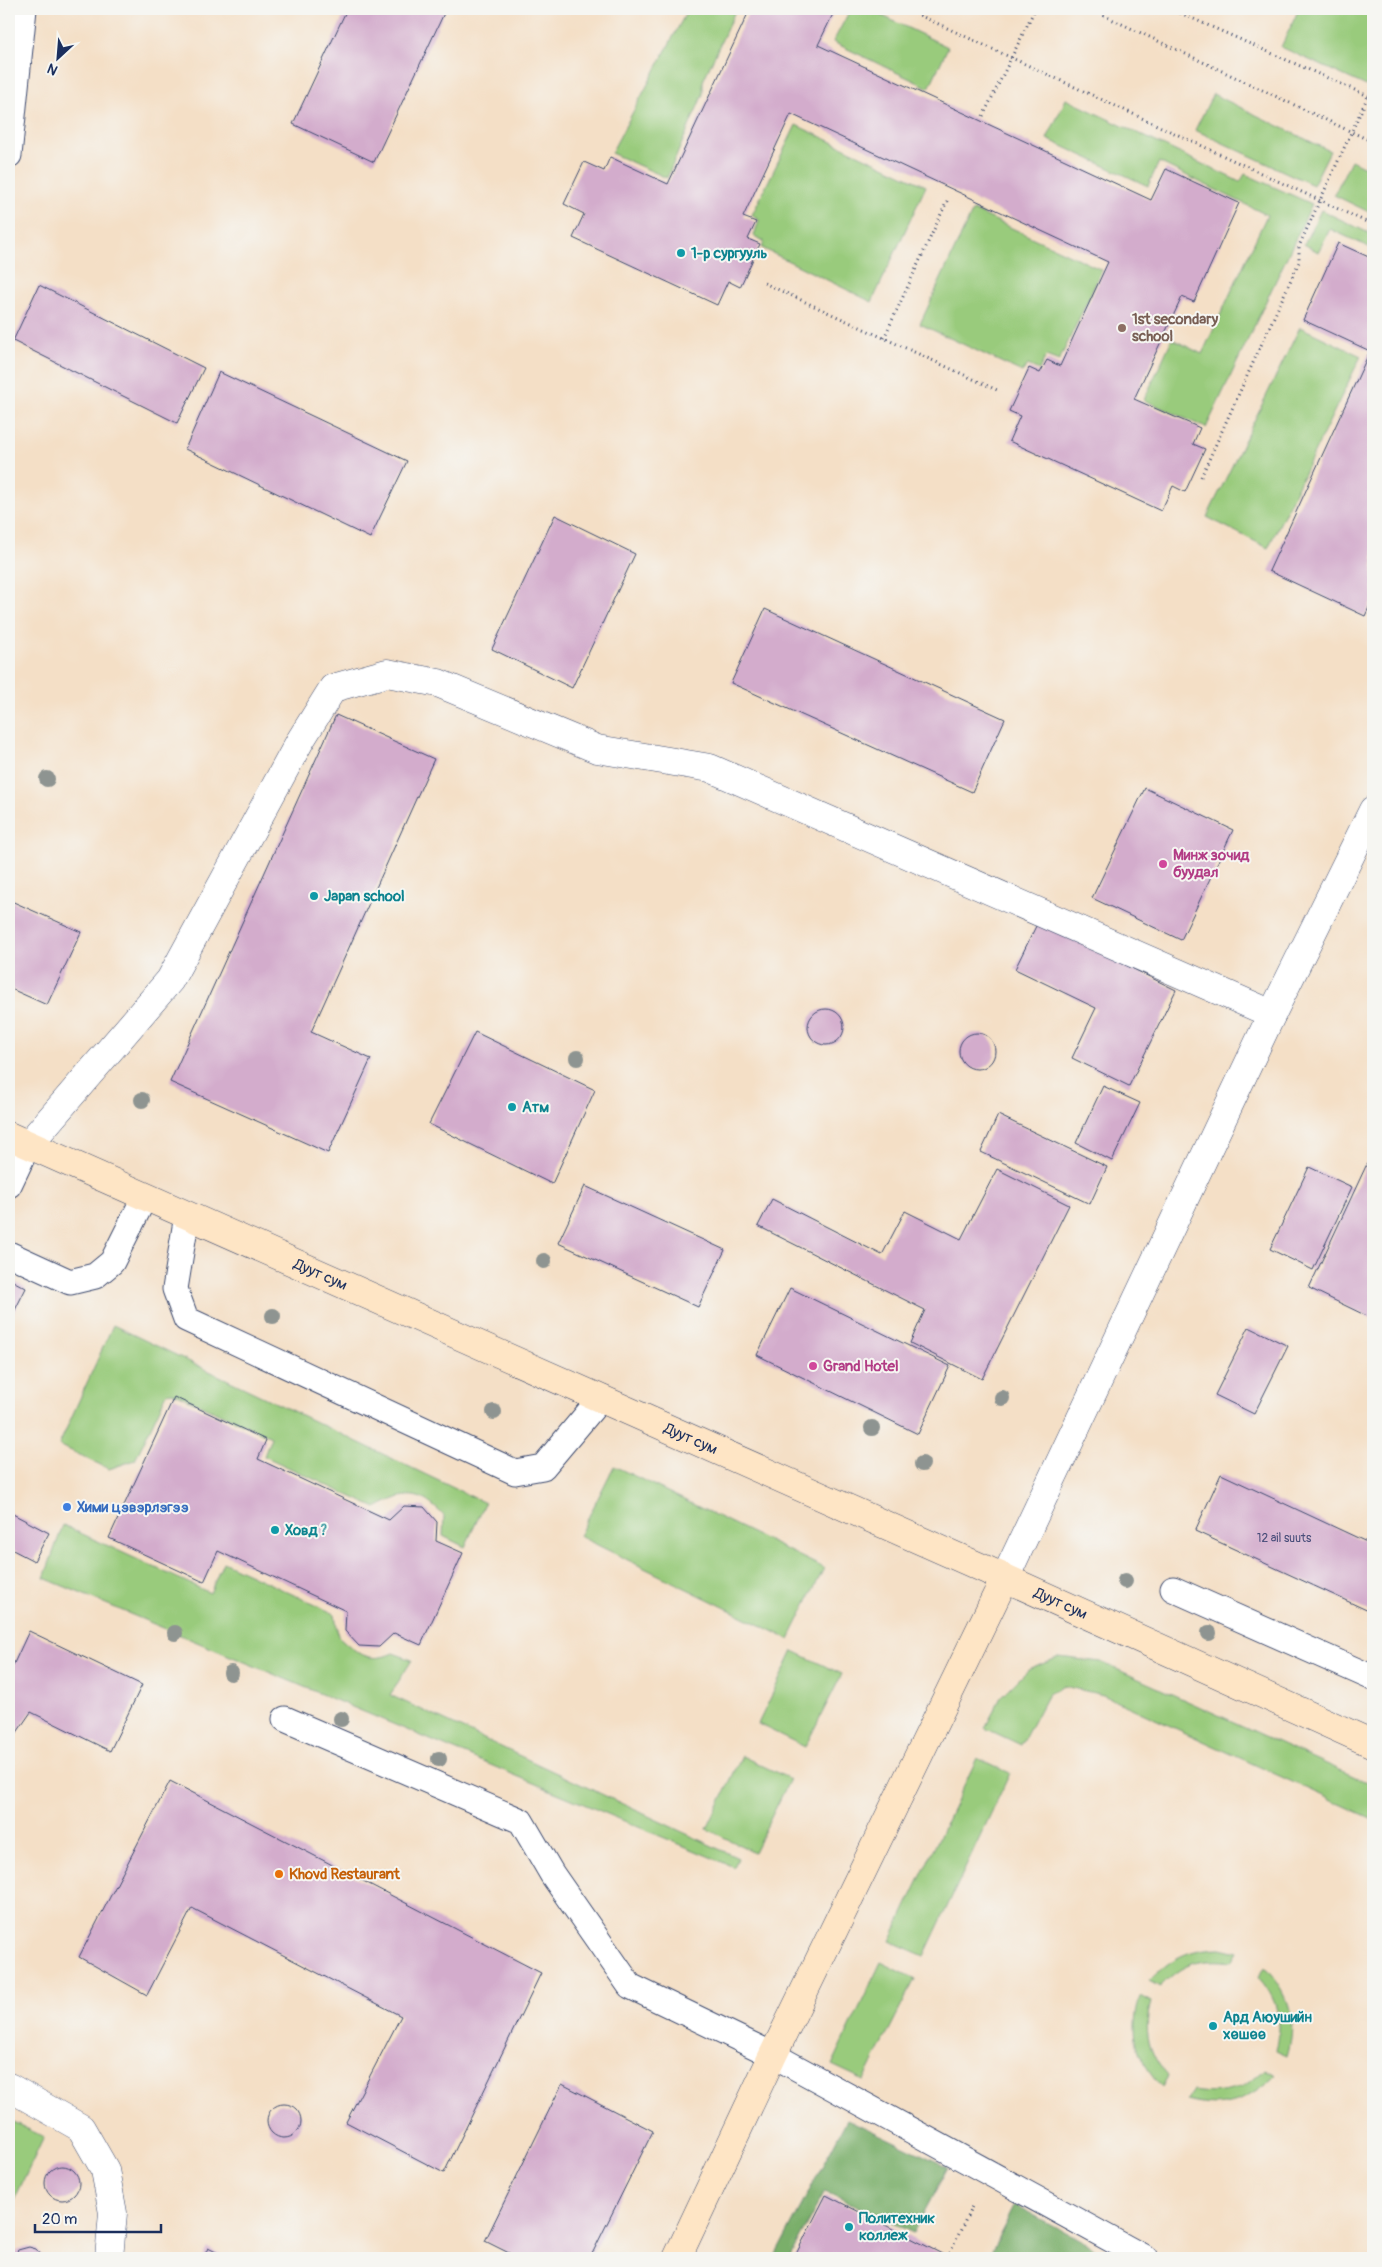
<svg xmlns="http://www.w3.org/2000/svg" width="1382" height="2267" font-family="Pangolin,sans-serif">
<style>
.green{fill:#99cb7b;stroke:#5a7d6c}
.forest{fill:#7aaf6b;stroke:#4a6f64}
.building{fill:#d3accc}
.lines{fill:none;stroke-linecap:round;stroke-linejoin:round}
.service-casing{stroke:#3c496e;stroke-width:27}
.minor-casing{stroke:#3c496e;stroke-width:29}
.tertiary-casing{stroke:#3c496e;stroke-width:29}
.secondary-casing{stroke:#3c496e;stroke-width:29}
.path{stroke:#3c496e;stroke-width:3;stroke-dasharray:1 4;stroke-linecap:butt}
.service{stroke:#fff;stroke-width:25}
.minor{stroke:#fff;stroke-width:28}
.tertiary{stroke:#fff;stroke-width:28}
.secondary{stroke:#fee5c5;stroke-width:28}
.tree{fill:#8e9491}
.culture-dot{fill:#0f9aa8;stroke:#f6f6f2;stroke-width:2}
.education-dot{fill:#8d6e63;stroke:#f6f6f2;stroke-width:2}
.hotel-dot{fill:#d1479c;stroke:#f6f6f2;stroke-width:2}
.shop-dot{fill:#3f7fe0;stroke:#f6f6f2;stroke-width:2}
.food-dot{fill:#e8710a;stroke:#f6f6f2;stroke-width:2}
.labels{text-anchor:middle;stroke-width:4;stroke-linejoin:round;paint-order:stroke}
.number-label{font-size:12px;fill:#494e7a}
.culture-label{font-size:15px;font-weight:bold;fill:#0d838f;stroke:#f6f6f2;text-anchor:start}
.education-label{font-size:15px;font-weight:bold;fill:#785e54;stroke:#f6f6f2;text-anchor:start}
.hotel-label{font-size:15px;font-weight:bold;fill:#b23c85;stroke:#f6f6f2;text-anchor:start}
.street-label{font-size:15px;fill:#1b2f5e;stroke:#f6f6f2}
.shop-label{font-size:15px;font-weight:bold;fill:#366cbe;stroke:#f6f6f2;text-anchor:start}
.food-label{font-size:15px;font-weight:bold;fill:#c56008;stroke:#f6f6f2;text-anchor:start}
</style>
<rect width="100%" height="100%" fill="#f6f6f2"/>
<filter id="ink" filterUnits="userSpaceOnUse"><feTurbulence type="fractalNoise" baseFrequency=".02" numOctaves="2"/><feDisplacementMap in="SourceGraphic" scale="10" xChannelSelector="R" yChannelSelector="G"/><feConvolveMatrix kernelMatrix="1 2 1 2 8 2 1 2 1" color-interpolation-filters="sRGB"/></filter>
<filter id="wash" filterUnits="userSpaceOnUse"><feTurbulence type="fractalNoise" baseFrequency=".0096" numOctaves="4" result="noise"/><feDisplacementMap in="SourceGraphic" scale="20" xChannelSelector="R" yChannelSelector="G"/><feGaussianBlur stdDeviation="1.12" result="paint"/><feColorMatrix in="noise" values="0 0 0 0 0 0 0 0 0 0 0 0 0 0 0 0 0 1.4 0 .05"/><feComposite in="paint" operator="in"/></filter>
<g filter="url(#wash)">
<rect width="100%" height="100%" fill="#f4dfc6"/>
<g class="green">
<polygon points="688,9 736,9 703,81 703,94 667,178 611,153"/>
<polygon points="837,9 868,9 948,47 929,88 833,42 848,14"/>
<polygon points="1299,9 1373,9 1373,89 1281,47"/>
<polygon points="1213,94 1330,151 1313,185 1195,130"/>
<polygon points="1066,99 1240,182 1245,174 1312,204 1206,428 1144,400 1172,339 1202,354 1267,215 1159,162 1148,186 1047,139"/>
<polygon points="796,125 926,186 872,302 762,248 764,241 754,236 759,220 752,215"/>
<polygon points="1351,160 1373,171 1373,214 1334,195"/>
<polygon points="973,210 1102,270 1059,361 1046,356 1039,370 1028,365 1022,372 920,324"/>
<polygon points="1321,210 1373,235 1373,249 1330,229 1318,252 1304,244"/>
<polygon points="1300,327 1361,356 1268,548 1207,517"/>
<path d="M113,1325L485,1503L465,1547L443,1536L444,1516C419,1490 407,1491 376,1508L264,1456L271,1437L172,1392L167,1393L135,1460L109,1469L59,1445Z"/>
<polygon points="614,1466 824,1568 789,1639 579,1536"/>
<path d="M63,1525L210,1593L223,1562L335,1614L338,1636C355,1651 368,1665 393,1653L412,1660L390,1695L738,1858L734,1867L44,1578Z"/>
<polygon points="793,1651 842,1674 805,1747 758,1724"/>
<polygon points="1059,1657 1101,1662 1373,1785 1373,1819 1103,1695 1064,1686 1048,1694 1021,1745 985,1728 1001,1697 1028,1670"/>
<polygon points="742,1756 790,1779 754,1852 707,1829"/>
<polygon points="977,1758 1010,1773 924,1956 890,1941"/>
<path d="M1221,1948L1238,1952L1232,1962C1200,1958 1182,1963 1160,1987L1149,1981C1172,1957 1188,1949 1221,1948Z"/>
<polygon points="881,1962 915,1979 864,2080 832,2065"/>
<path d="M1264,1966C1290,1994 1298,2019 1287,2056L1276,2051C1283,2022 1278,1999 1258,1977Z"/>
<path d="M1140,1996L1151,2002C1143,2030 1148,2054 1168,2076L1162,2087C1136,2058 1129,2034 1140,1996Z"/>
<path d="M1265,2069L1276,2075C1249,2101 1225,2111 1187,2101L1193,2091C1222,2096 1245,2090 1265,2069Z"/>
<polygon points="9,2120 44,2137 9,2211"/>
</g>
<g class="forest">
<polygon points="847,2119 948,2167 913,2233 825,2191 789,2258 774,2258"/>
<polygon points="1015,2205 1113,2258 988,2258"/>
</g>
<g id="blocks">
<g class="building">
<polygon points="347,9 446,9 374,162 293,124"/>
<polygon points="750,9 823,9 833,14 818,45 1151,200 1166,169 1239,203 1194,302 1182,297 1134,399 1200,428 1193,444 1205,449 1185,492 1173,486 1161,511 1009,441 1020,416 1009,411 1029,368 1040,373 1047,360 1060,366 1108,262 791,114 743,217 756,222 748,239 760,244 740,287 728,281 717,305 573,238 584,214 564,204 584,162 604,171 610,157 668,184"/>
<polygon points="1338,243 1373,259 1373,599 1365,616 1269,571 1370,351 1303,320"/>
<polygon points="39,285 204,368 177,423 13,341"/>
<polygon points="219,372 407,461 370,538 185,449"/>
<polygon points="555,515 635,554 572,688 492,649"/>
<polygon points="765,609 1005,719 972,792 731,683"/>
<polygon points="336,715 434,759 311,1032 371,1059 328,1153 170,1082"/>
<polygon points="1145,788 1233,830 1181,940 1092,898"/>
<polygon points="9,900 81,932 47,1005 9,988"/>
<polygon points="1038,922 1176,990 1129,1086 1072,1058 1096,1008 1015,969"/>
<circle cx="826" cy="1027" r="18"/>
<polygon points="475,1032 595,1090 552,1184 429,1124"/>
<circle cx="977" cy="1051" r="18"/>
<polygon points="1103,1086 1140,1103 1112,1161 1076,1143"/>
<polygon points="998,1115 1107,1167 1090,1204 981,1152"/>
<polygon points="1373,1151 1373,1319 1309,1288"/>
<polygon points="1309,1167 1352,1187 1313,1270 1270,1249"/>
<polygon points="997,1169 1069,1205 982,1379 910,1343 925,1310 758,1226 772,1199 882,1255 905,1211 961,1239"/>
<polygon points="585,1186 725,1250 698,1307 558,1243"/>
<polygon points="9,1279 26,1288 9,1322"/>
<polygon points="790,1288 950,1366 918,1434 757,1355"/>
<polygon points="1249,1327 1288,1346 1254,1414 1215,1395"/>
<polygon points="174,1397 266,1440 258,1459 389,1520 404,1506 424,1507 437,1522 436,1541 463,1553 421,1645 394,1633 379,1647 359,1646 345,1631 346,1611 218,1551 204,1582 109,1538"/>
<polygon points="1221,1474 1373,1545 1373,1613 1195,1531"/>
<polygon points="9,1512 49,1533 34,1561 9,1548"/>
<polygon points="29,1631 142,1685 110,1751 31,1712 9,1744 9,1674"/>
<polygon points="170,1781 541,1973 444,2173 346,2122 401,2016 192,1908 147,1995 79,1957"/>
<polygon points="562,2084 653,2131 590,2258 519,2258 485,2241"/>
<circle cx="284" cy="2121" r="17"/>
<circle cx="62" cy="2183" r="17"/>
<polygon points="826,2195 950,2258 794,2258"/>
<polygon points="29,2247 36,2249 44,2258 12,2258 18,2250"/>
<polygon points="208,2248 228,2258 203,2258"/>
</g>
</g>
</g>
<g filter="url(#ink)">
<use href="#blocks" fill-opacity="0" stroke="#3c496e" stroke-width="1"/>
<g class="lines">
<g class="service-casing">
<g id="service">
<polyline points="9,155 24,9"/>
<polyline points="9,1185 28,1145"/>
<polyline points="187,1215 175,1289 186,1319 515,1472 543,1467 601,1398"/>
<polyline points="9,1254 70,1282 95,1276 112,1262 145,1196"/>
<polyline points="1173,1589 1373,1678"/>
<polyline points="285,1719 521,1821 552,1874 630,1986 773,2055 1145,2258"/>
</g>
</g>
<g class="minor-casing">
<g id="minor">
<polyline points="28,1145 170,980 300,741 333,688 387,673 438,683 597,749 710,768 1272,1014"/>
<polyline points="9,2087 81,2128 105,2170 113,2213 109,2258"/>
</g>
</g>
<g class="tertiary-casing">
<polyline id="tertiary" points="1005,1578 1272,1014 1373,810"/>
</g>
<g class="secondary-casing">
<g id="secondary">
<path id="s1" d="M9,1136L1005,1578L1373,1744"/>
<polyline points="677,2258 773,2055 1005,1578"/>
</g>
</g>
<g class="path">
<polyline points="906,9 1373,225"/>
<polyline points="1090,9 1373,142"/>
<polyline points="1171,9 1373,98"/>
<polyline points="983,116 1035,9"/>
<polyline points="764,283 997,390"/>
<polyline points="884,338 948,199"/>
<polyline points="1201,477 1299,262 1299,246 1368,96"/>
<polyline points="950,2253 973,2204"/>
</g>
<use href="#service" class="service"/>
<use href="#minor" class="minor"/>
<use href="#tertiary" class="tertiary"/>
<use href="#secondary" class="secondary"/>
</g>
<g class="tree">
<circle cx="47" cy="779" r="8"/>
<circle cx="577" cy="1058" r="8"/>
<circle cx="142" cy="1100" r="8"/>
<circle cx="544" cy="1261" r="8"/>
<circle cx="273" cy="1316" r="8"/>
<circle cx="1002" cy="1398" r="8"/>
<circle cx="494" cy="1412" r="8"/>
<circle cx="872" cy="1428" r="8"/>
<circle cx="922" cy="1464" r="8"/>
<circle cx="1125" cy="1581" r="8"/>
<circle cx="175" cy="1633" r="8"/>
<circle cx="1209" cy="1633" r="8"/>
<circle cx="231" cy="1673" r="8"/>
<circle cx="341" cy="1719" r="8"/>
<circle cx="439" cy="1759" r="8"/>
</g>
</g>
<g class="culture-dot">
<circle cx="681" cy="253" r="5"/>
<circle cx="314" cy="896" r="5"/>
<circle cx="512" cy="1107" r="5"/>
<circle cx="275" cy="1530" r="5"/>
<circle cx="1213" cy="2026" r="5"/>
<circle cx="849" cy="2227" r="5"/>
</g>
<circle class="education-dot" cx="1122" cy="328" r="5"/>
<g class="hotel-dot">
<circle cx="1163" cy="864" r="5"/>
<circle cx="813" cy="1366" r="5"/>
</g>
<circle class="shop-dot" cx="67" cy="1507" r="5"/>
<circle class="food-dot" cx="279" cy="1874" r="5"/>
<g class="labels">
<g class="number-label">
<text x="1284" y="1542">12 ail suuts</text>
</g>
<g class="culture-label">
<text x="691" y="258">1-р сургууль</text>
<text x="324" y="901">Japan school</text>
<text x="522" y="1112">Атм</text>
<text x="285" y="1535">Ховд ?</text>
<text x="1223" y="2022">Ард Аюушийн<tspan x="1223" dy="17">хөшөө</tspan></text>
<text x="859" y="2223">Политехник<tspan x="859" dy="17">коллеж</tspan></text>
</g>
<g class="education-label">
<text x="1132" y="324">1st secondary<tspan x="1132" dy="17">school</tspan></text>
</g>
<g class="hotel-label">
<text x="1173" y="860">Минж зочид<tspan x="1173" dy="17">буудал</tspan></text>
<text x="823" y="1371">Grand Hotel</text>
</g>
<g class="street-label">
<text dy="5" stroke="none"><textPath href="#s1" startOffset="341">Дуут сум</textPath></text>
<text dy="5" stroke="none"><textPath href="#s1" startOffset="746">Дуут сум</textPath></text>
<text dy="5" stroke="none"><textPath href="#s1" startOffset="1151">Дуут сум</textPath></text>
</g>
<g class="shop-label">
<text x="77" y="1512">Хими цэвэрлэгээ</text>
</g>
<g class="food-label">
<text x="289" y="1879">Khovd Restaurant</text>
</g>
</g>
<rect width="1382" height="2267" fill="none" stroke="#f6f6f2" stroke-width="30"/>
<g transform="translate(58 58) rotate(206)" stroke="#f6f6f2" stroke-width="4" paint-order="stroke">
<path d="M0-4L9 19L0 12L-9 19Z" fill="#1b2f5e"/>
<text y="-8" font-size="14" font-weight="bold" text-anchor="middle" fill="#1b2f5e">N</text>
</g>
<path d="M35 2224v8h126v-8" fill="none" stroke="#1b2f5e" stroke-width="2.5"/>
<text x="42" y="2224" font-size="15" fill="#1b2f5e" stroke="#f6f6f2" stroke-width="4" paint-order="stroke">20 m</text>
</svg>
